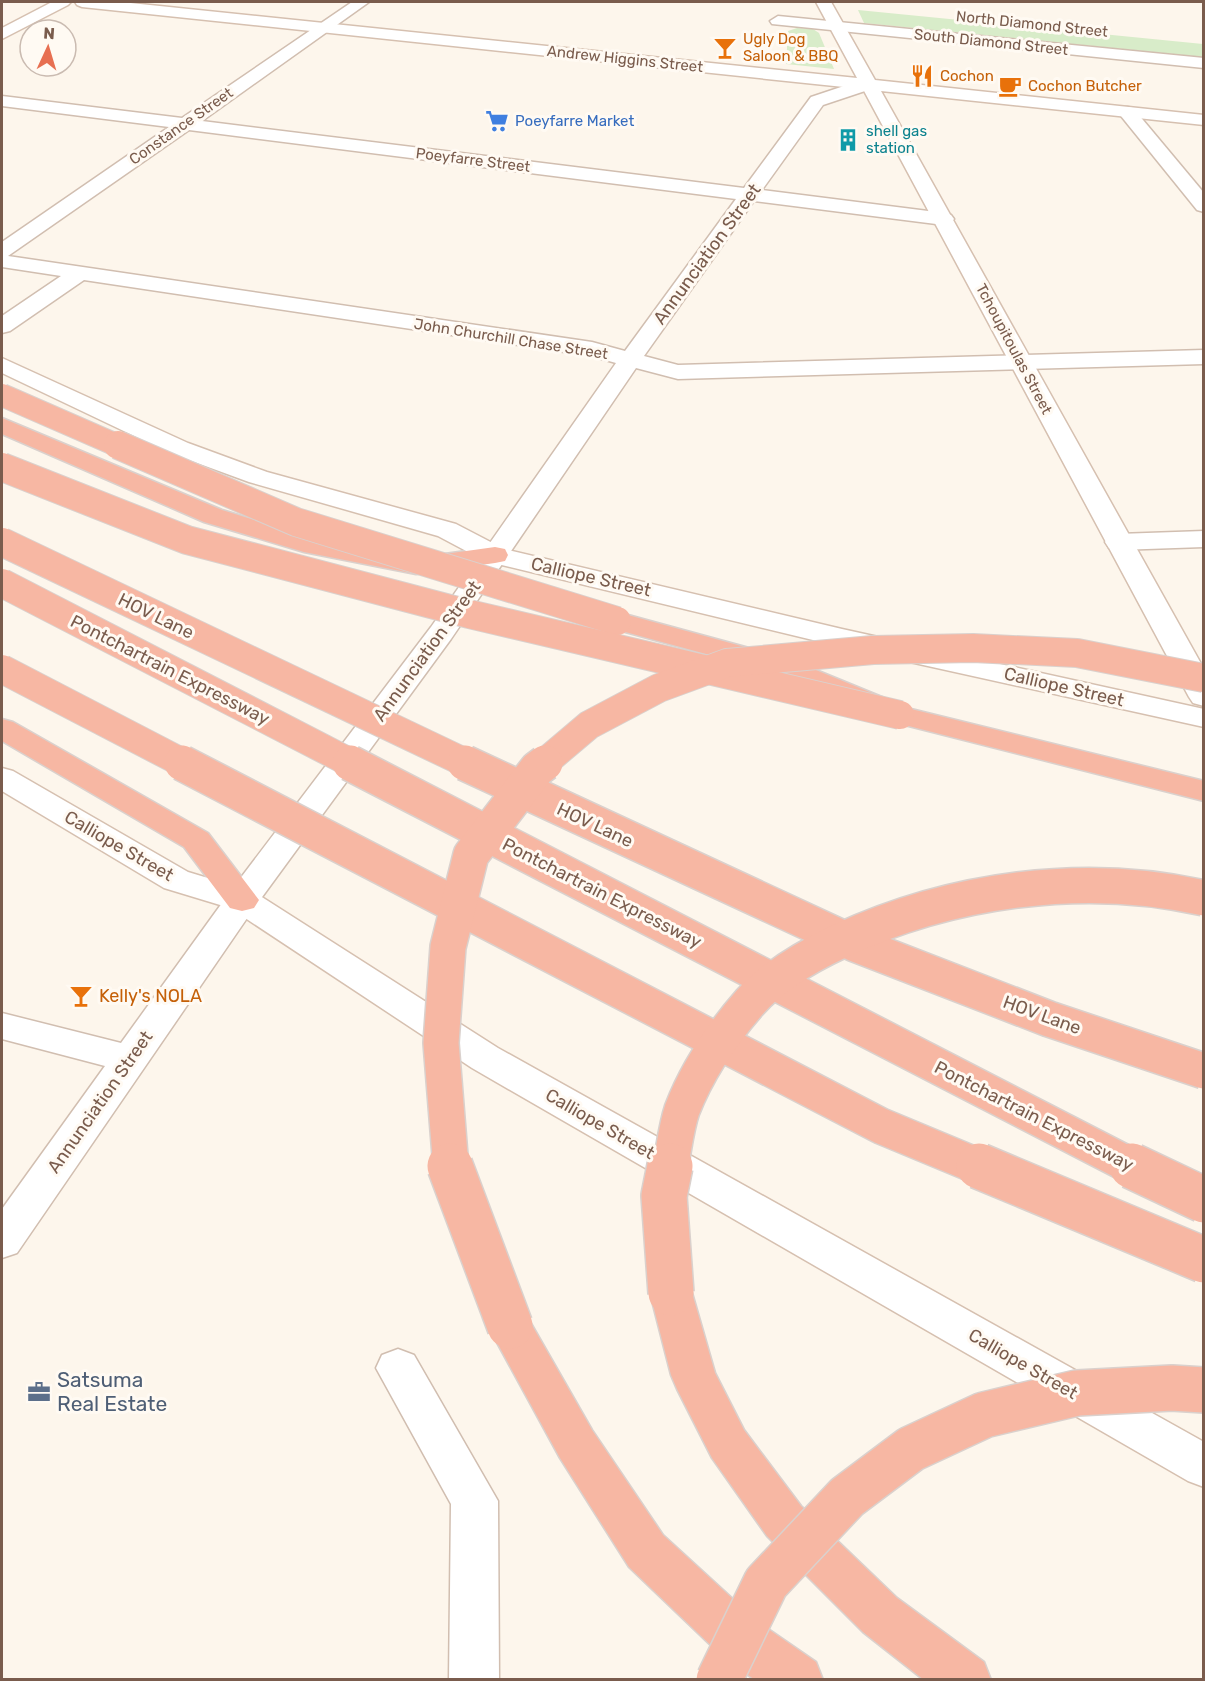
<svg xmlns="http://www.w3.org/2000/svg" width="1205" height="1681" font-family="Rubik,sans-serif">
<style>
.green{fill:#d8ecc9}
.lines{fill:none;stroke-linecap:round;stroke-linejoin:round}
.street-casing{stroke:#d1beb0;stroke-width:3}
.secondary-casing{stroke:#d6c0b0;stroke-width:3}
.highway-casing{stroke:#dad1cd;stroke-width:3}
.street{fill:#fff;fill-rule:evenodd}
.secondary{fill:#fff;fill-rule:evenodd}
.highway{fill:#f7b7a3;fill-rule:evenodd}
.highway-bridge-far3-casing{stroke:#dad1cd;stroke-width:24;stroke-linecap:butt}
.highway-bridge-far2-casing{stroke:#dad1cd;stroke-width:30;stroke-linecap:butt}
.highway-bridge-far1-casing{stroke:#dad1cd;stroke-width:38;stroke-linecap:butt}
.highway-bridge-casing{stroke:#dad1cd;stroke-width:48;stroke-linecap:butt}
.highway-bridge-far3{stroke:#f7b7a3;stroke-width:22}
.highway-bridge-far2{stroke:#f7b7a3;stroke-width:28}
.highway-bridge-far1{stroke:#f7b7a3;stroke-width:35}
.highway-bridge{stroke:#f7b7a3;stroke-width:45}
.labels{text-anchor:middle;stroke-width:6;stroke-linejoin:round;paint-order:stroke}
.far-street-label{font-size:15px;fill:#7a5c4d;stroke:#fffaf3}
.far-food-label{font-size:15px;fill:#c56008;stroke:#fffaf3;text-anchor:start}
.far-shop-label{font-size:15px;fill:#366cbe;stroke:#fffaf3;text-anchor:start}
.far-culture-label{font-size:15px;fill:#0d838f;stroke:#fffaf3;text-anchor:start}
.street-label{font-size:18px;fill:#7a5c4d;stroke:#fffaf3}
.food-label{font-size:18px;fill:#c56008;stroke:#fffaf3;text-anchor:start}
.near-service-label{font-size:21px;fill:#4e5e75;stroke:#fffaf3;text-anchor:start}
</style>
<rect width="100%" height="100%" fill="#fdf6ec"/>
<g class="green">
<polygon points="858,10 1203,44 1203,57 864,23"/>
<polygon points="797,28 813,29 819,33 834,69 786,64 788,31"/>
</g>
<g class="lines">
<g class="street-casing">
<g id="street">
<path d="M352,2H369L202,121L744,188L811,97L862,80H874L877,84L874,88L823,105L762,190L944,213L951,215L954,219L951,223L944,225L754,201L644,356L678,365L1204,350V364L678,379L636,368L451,639L254,908L17,1253L2,1258V1209L105,1066L2,1039V1013L121,1043L230,892L431,627L616,363L591,356L84,280L10,331L2,333V316L61,276L2,267V242L169,127L2,106V96L182,118ZM189,130L736,199L625,351L592,342L8,256Z"/>
<polygon points="778,16 1204,58 1204,68 772,24 770,21"/>
<polygon points="1127,107 1133,108 1204,193 1204,212 1197,210 1121,116 1118,112 1121,108"/>
<polygon points="1204,531 1204,547 1118,550 1109,548 1105,542 1109,536 1118,534"/>
<polygon points="398,1349 414,1355 498,1501 499,1680 449,1680 451,1504 376,1368 382,1355"/>
</g>
</g>
<g class="secondary-casing">
<g id="secondary">
<polygon points="52,2 71,2 68,5 2,39 2,28"/>
<polygon points="75,2 121,2 857,78 816,2 831,2 875,80 1204,115 1204,125 881,91 1204,669 1204,706 1193,703 1189,697 863,89 82,7 77,5"/>
<polygon points="2,358 188,443 267,472 456,524 504,549 842,629 1204,709 1204,727 842,647 485,561 438,536 249,482 170,453 2,373"/>
<polygon points="2,768 13,771 188,872 254,892 498,1048 1204,1442 1204,1487 1188,1481 472,1068 230,908 164,888 2,791"/>
</g>
</g>
<g class="highway-casing">
<g id="highway">
<polygon points="2,418 222,510 317,539 416,558 495,547 505,549 508,555 505,561 495,563 416,574 304,552 204,522 2,434"/>
<polygon points="617,612 789,659 911,709 1204,781 1204,801 889,721 769,671 607,627 603,621 607,615"/>
<polygon points="2,719 13,722 208,833 259,900 254,908 242,911 230,908 184,847 2,741"/>
<polygon points="671,1275 686,1281 692,1293 715,1373 744,1430 801,1506 897,1598 984,1662 991,1680 924,1680 863,1632 767,1536 712,1458 677,1389 671,1375 650,1293 656,1281"/>
<polygon points="510,1308 525,1313 592,1430 663,1535 758,1622 816,1662 823,1680 755,1680 722,1656 629,1567 560,1458 488,1326 495,1313"/>
</g>
</g>
<use href="#street" class="street"/>
<use href="#secondary" class="secondary"/>
<use href="#highway" class="highway"/>
<g class="highway-bridge-far3-casing">
<polyline id="highway-bridge-far3" points="2,395 121,447"/>
</g>
<g class="highway-bridge-far2-casing">
<g id="highway-bridge-far2">
<polyline points="118,445 296,522 617,621"/>
<polyline points="2,467 187,540 469,614 900,715"/>
<polyline points="2,542 468,764"/>
<polyline points="2,583 353,764"/>
<polyline points="2,669 185,764"/>
<polyline points="543,764 589,725 659,688 727,663 873,650 973,648 1077,653 1204,678"/>
</g>
</g>
<g class="highway-bridge-far1-casing">
<g id="highway-bridge-far1">
<polyline points="182,763 881,1126 982,1168"/>
<polyline points="350,763 1135,1168"/>
<polyline points="465,763 855,944 1049,1019 1204,1071"/>
<polyline points="451,1168 441,1043 448,947 471,855 537,769 545,763"/>
<path d="M670,1168C674,1149 676,1128 682,1110C697,1071 723,1033 750,1002C773,976 808,956 840,941C952,889 1083,871 1204,898"/>
</g>
</g>
<g class="highway-bridge-casing">
<g id="highway-bridge">
<polyline points="450,1166 510,1326"/>
<polyline points="670,1166 664,1196 671,1293"/>
<polyline points="979,1166 1204,1260"/>
<polyline points="1132,1166 1204,1200"/>
<polyline points="719,1680 766,1583 847,1497 911,1449 984,1415 1077,1393 1172,1388 1204,1390"/>
</g>
</g>
<use href="#highway-bridge-far3" class="highway-bridge-far3"/>
<use href="#highway-bridge-far2" class="highway-bridge-far2"/>
<use href="#highway-bridge-far1" class="highway-bridge-far1"/>
<use href="#highway-bridge" class="highway-bridge"/>
</g>
<defs>
<g id="bar-bare" transform="scale(1.8)"><path d="M-6-5H6L.8 .8V4.5H3.5V6h-7V4.5H-.8V.8Z" fill="#e8710a" stroke="#fffaf3" stroke-width="2.5" paint-order="stroke"/></g>
<g id="restaurant-bare" transform="scale(1.8)"><path d="M-5-6h1v4h1v-4h1v4h1v-4h1v5L-1.5 .5V6h-2V.5L-5-1ZM5-6V6H3V1.5H1.5Q1.5-4 5-6Z" fill="#e8710a" stroke="#fffaf3" stroke-width="2.5" paint-order="stroke"/></g>
<g id="cafe-bare" transform="scale(1.8)"><path d="M-5.5-4.5H6V0H3Q3 3.5 0 3.5H-2.5Q-5.5 3.5-5.5 0ZM3-3.2v2h1.7v-2ZM-6 4.5H4V6H-6Z" fill="#e8710a" stroke="#fffaf3" stroke-width="2.5" paint-order="stroke"/></g>
<g id="supermarket-bare" transform="scale(1.8)"><path d="M-6-5.5h2.5l.6 2H6L4.5 2H-2.5L-4.4-4H-6ZM-1.5 3.2a1.3 1.3 0 1 0 .1 0ZM3 3.2a1.3 1.3 0 1 0 .1 0Z" fill="#3f7fe0" stroke="#fffaf3" stroke-width="2.5" paint-order="stroke"/></g>
<g id="building-bare" transform="scale(1.8)"><path d="M-4-6H4V6H1V3H-1V6H-4ZM-2.5-4.3h1.7v1.8h-1.7ZM.8-4.3h1.7v1.8H.8ZM-2.5-1h1.7V.8h-1.7ZM.8-1h1.7V.8H.8Z" fill="#0f9aa8" stroke="#fffaf3" stroke-width="2.5" paint-order="stroke"/></g>
<g id="office-bare" transform="scale(1.8)"><path d="M-6-3h4V-5.5h4V-3h4V5H-6ZM-1-4.5V-3h2v-1.5ZM-6 0V1H6V0Z" fill="#5c6f8a" stroke="#fffaf3" stroke-width="2.5" paint-order="stroke"/></g>
</defs>
<g fill-rule="evenodd">
<use href="#bar-bare" x="725" y="48"/>
<use href="#restaurant-bare" x="922" y="76"/>
<use href="#cafe-bare" x="1010" y="86"/>
<use href="#supermarket-bare" x="497" y="121"/>
<use href="#building-bare" x="848" y="140"/>
<use href="#bar-bare" x="81" y="996"/>
<use href="#office-bare" x="39" y="1392"/>
</g>
<g class="labels">
<g class="far-street-label">
<text transform="translate(1032 24) rotate(6)" y="5">North Diamond Street</text>
<text transform="translate(991 42) rotate(6)" y="5">South Diamond Street</text>
<text transform="translate(625 59) rotate(6)" y="5">Andrew Higgins Street</text>
<text transform="translate(181 126) rotate(-35)" y="5">Constance Street</text>
<text transform="translate(473 160) rotate(7)" y="5">Poeyfarre Street</text>
<text transform="translate(511 339) rotate(9)" y="5">John Churchill Chase Street</text>
<text transform="translate(1014 349) rotate(62)" y="5">Tchoupitoulas Street</text>
</g>
<g class="far-food-label">
<text x="743" y="44">Ugly Dog<tspan x="743" dy="17">Saloon &amp; BBQ</tspan></text>
<text x="940" y="81">Cochon</text>
<text x="1028" y="91">Cochon Butcher</text>
</g>
<g class="far-shop-label">
<text x="515" y="126">Poeyfarre Market</text>
</g>
<g class="far-culture-label">
<text x="866" y="136">shell gas<tspan x="866" dy="17">station</tspan></text>
</g>
<g class="street-label">
<text transform="translate(707 254) rotate(-54)" y="6">Annunciation Street</text>
<text transform="translate(591 577) rotate(13)" y="6">Calliope Street</text>
<text transform="translate(156 616) rotate(26)" y="6">HOV Lane</text>
<text transform="translate(427 651) rotate(-54)" y="6">Annunciation Street</text>
<text transform="translate(170 670) rotate(27)" y="6">Pontchartrain Expressway</text>
<text transform="translate(1064 687) rotate(13)" y="6">Calliope Street</text>
<text transform="translate(595 825) rotate(25)" y="6">HOV Lane</text>
<text transform="translate(119 846) rotate(30)" y="6">Calliope Street</text>
<text transform="translate(602 893) rotate(27)" y="6">Pontchartrain Expressway</text>
<text transform="translate(1042 1015) rotate(20)" y="6">HOV Lane</text>
<text transform="translate(100 1102) rotate(-55)" y="6">Annunciation Street</text>
<text transform="translate(1034 1116) rotate(27)" y="6">Pontchartrain Expressway</text>
<text transform="translate(600 1124) rotate(30)" y="6">Calliope Street</text>
<text transform="translate(1023 1364) rotate(30)" y="6">Calliope Street</text>
</g>
<g class="food-label">
<text x="99" y="1002">Kelly's NOLA</text>
</g>
<g class="near-service-label">
<text x="57" y="1387">Satsuma<tspan x="57" dy="24">Real Estate</tspan></text>
</g>
</g>
<rect width="1205" height="1681" fill="none" stroke="#7a5c4d" stroke-width="6"/>
<g transform="translate(48 48) rotate(4)"><circle r="28" fill="#fffaf3" stroke="#cabbb1" stroke-width="1.5"/>
<path d="M0-4.5L10 22L0 15L-10 22Z" fill="#e76f51"/>
<text y="-9" font-size="16" font-weight="bold" text-anchor="middle" fill="#7a5c4d">N</text>
</g>
</svg>
